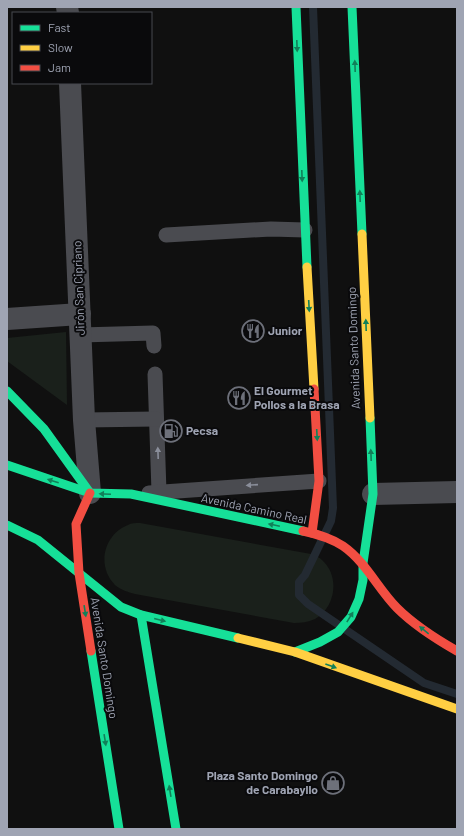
<svg xmlns="http://www.w3.org/2000/svg" width="464" height="836" font-family="Barlow,sans-serif">
<style>
.green{fill:#1a201b}
.lines{fill:none;stroke-linecap:round;stroke-linejoin:round}
.stream{stroke:#232a32;stroke-width:8}
.lane{stroke:#4a4b50;stroke-width:15}
.street{stroke:#4a4b50;stroke-width:22}
.fast{stroke:#16e098;stroke-width:9}
.slow{stroke:#ffcf43;stroke-width:9}
.jam{stroke:#f24e42;stroke-width:9}
.oneway{fill:#118059}
.oneway2{fill:#8a8e9a}
.labels{text-anchor:middle;stroke-width:4;stroke-linejoin:round;paint-order:stroke}
.street-label{font-size:12px;fill:#9fa4b3;stroke:#0a0a0c}
.poi-label{font-size:12px;font-weight:bold;fill:#9fa4b3;stroke:#0a0a0c;text-anchor:start}
</style>
<rect width="100%" height="100%" fill="#101010"/>
<g class="green">
<polygon points="66,332 66,333 67,405 7,361 7,338"/>
<path d="M140,523L311,554C315,556 319,557 322,560C340,576 336,607 315,619C308,622 301,623 294,623L135,594C128,592 121,590 115,585C96,566 104,534 128,525C131,523 136,523 140,523Z"/>
</g>
<g class="lines">
<polyline class="stream" points="313,7 333,508 331,521 305,575 299,582 299,595 308,604 424,683 457,694"/>
<g class="lane">
<polyline points="166,235 271,229 305,230"/>
<polyline points="80,335 153,333 154,346"/>
<polyline points="155,374 159,492"/>
<polyline points="84,420 156,419"/>
<polyline points="149,493 319,481"/>
</g>
<g class="street">
<polyline points="67,7 68,13"/>
<polyline points="70,83 84,420 90,493"/>
<polyline points="7,319 80,314"/>
<polyline points="373,494 457,492"/>
</g>
<g class="fast">
<polyline points="296,7 307,267"/>
<polyline points="352,7 362,234"/>
<polyline points="7,391 44,429 90,493"/>
<polyline points="7,465 90,493 131,494 303,531"/>
<polyline points="7,525 38,540 121,607 141,615 238,638"/>
<polyline points="141,615 176,829"/>
<polyline points="91,651 119,829"/>
<polyline points="295,652 320,642 338,632 351,617 359,599 363,580 363,563 373,494 370,418"/>
</g>
<g class="slow">
<polyline points="362,234 370,418"/>
<polyline points="307,267 314,389"/>
<polyline points="238,638 295,652 457,709"/>
</g>
<g class="jam">
<polyline points="90,493 76,524 79,573 91,651"/>
<path d="M303,531C317,534 331,538 343,546C366,562 378,589 397,608C415,626 436,639 457,651"/>
<polyline points="312,533 319,481 314,389"/>
</g>
</g>
<defs><path id="oneway-solid" d="M-6-.8H1V-3.2L6.5 0L1 3.2V.8H-6Z"/></defs>
<g class="oneway">
<use href="#oneway-solid" transform="translate(297 46) rotate(88)"/>
<use href="#oneway-solid" transform="translate(355 66) rotate(-92)"/>
<use href="#oneway-solid" transform="translate(302 176) rotate(88)"/>
<use href="#oneway-solid" transform="translate(360 196) rotate(-92)"/>
<use href="#oneway-solid" transform="translate(309 306) rotate(87)"/>
<use href="#oneway-solid" transform="translate(366 325) rotate(-92)"/>
<use href="#oneway-solid" transform="translate(317 435) rotate(87)"/>
<use href="#oneway-solid" transform="translate(371 455) rotate(-92)"/>
<use href="#oneway-solid" transform="translate(53 481) rotate(-162)"/>
<use href="#oneway-solid" transform="translate(105 494) rotate(-178)"/>
<use href="#oneway-solid" transform="translate(274 525) rotate(-168)"/>
<use href="#oneway-solid" transform="translate(85 611) rotate(81)"/>
<use href="#oneway-solid" transform="translate(350 617) rotate(-58)"/>
<use href="#oneway-solid" transform="translate(160 620) rotate(14)"/>
<use href="#oneway-solid" transform="translate(424 630) rotate(-141)"/>
<use href="#oneway-solid" transform="translate(331 666) rotate(20)"/>
<use href="#oneway-solid" transform="translate(105 740) rotate(81)"/>
<use href="#oneway-solid" transform="translate(170 791) rotate(-99)"/>
</g>
<g class="oneway2">
<use href="#oneway-solid" transform="translate(158 453) rotate(-92)"/>
<use href="#oneway-solid" transform="translate(252 485) rotate(176)"/>
</g>
<defs>
<g id="restaurant-ring" transform="scale(1.15)"><circle r="9.5" fill="#0a0a0c" stroke="#6d707a" stroke-width="1.5"/><path d="M-5-6h1v4h1v-4h1v4h1v-4h1v5L-1.5 .5V6h-2V.5L-5-1ZM5-6V6H3V1.5H1.5Q1.5-4 5-6Z" fill="#6d707a"/></g>
<g id="fuel-ring" transform="scale(1.15)"><circle r="9.5" fill="#0a0a0c" stroke="#6d707a" stroke-width="1.5"/><path d="M-5.5-6h7V0h2V4h1.3V-2.5L3-4.5l.8-.8L6-3V5H2.5V1h-1V6h-7ZM-4.2-4.7v3.2H.2V-4.7Z" fill="#6d707a"/></g>
<g id="shop-ring" transform="scale(1.15)"><circle r="9.5" fill="#0a0a0c" stroke="#6d707a" stroke-width="1.5"/><path d="M-5-2.5h2.3a2.7 3.5 0 0 1 5.4 0H5L5.5 6h-11ZM-1.5-2.5h3a1.5 2.3 0 0 0-3 0Z" fill="#6d707a"/></g>
</defs>
<g fill-rule="evenodd">
<use href="#restaurant-ring" x="253" y="331"/>
<use href="#restaurant-ring" x="239" y="398"/>
<use href="#fuel-ring" x="171" y="431"/>
<use href="#shop-ring" x="333" y="783"/>
</g>
<g class="labels">
<g class="street-label">
<text transform="translate(79 288) rotate(-92)" y="4">Jirón San Cipriano</text>
<text transform="translate(354 348) rotate(-92)" y="4">Avenida Santo Domingo</text>
<text transform="translate(254 509) rotate(12)" y="4">Avenida Camino Real</text>
<text transform="translate(104 658) rotate(81)" y="4">Avenida Santo Domingo</text>
</g>
<g class="poi-label">
<text x="268" y="335">Junior</text>
<text x="254" y="395">El Gourmet<tspan x="254" dy="14">Pollos a la Brasa</tspan></text>
<text x="186" y="435">Pecsa</text>
<text x="318" y="780" text-anchor="end">Plaza Santo Domingo<tspan x="318" dy="14">de Carabayllo</tspan></text>
</g>
</g>
<rect width="464" height="836" fill="none" stroke="#9fa4b3" stroke-width="16"/>
<rect x="12" y="12" width="140" height="72" fill="#0a0a0c" stroke="#46484f"/>
<rect x="20" y="25" width="20" height="6" fill="#16e098" stroke="#46484f"/>
<text x="48" y="32" font-size="12" fill="#9fa4b3">Fast</text>
<rect x="20" y="45" width="20" height="6" fill="#ffcf43" stroke="#46484f"/>
<text x="48" y="52" font-size="12" fill="#9fa4b3">Slow</text>
<rect x="20" y="65" width="20" height="6" fill="#f24e42" stroke="#46484f"/>
<text x="48" y="72" font-size="12" fill="#9fa4b3">Jam</text>
</svg>
